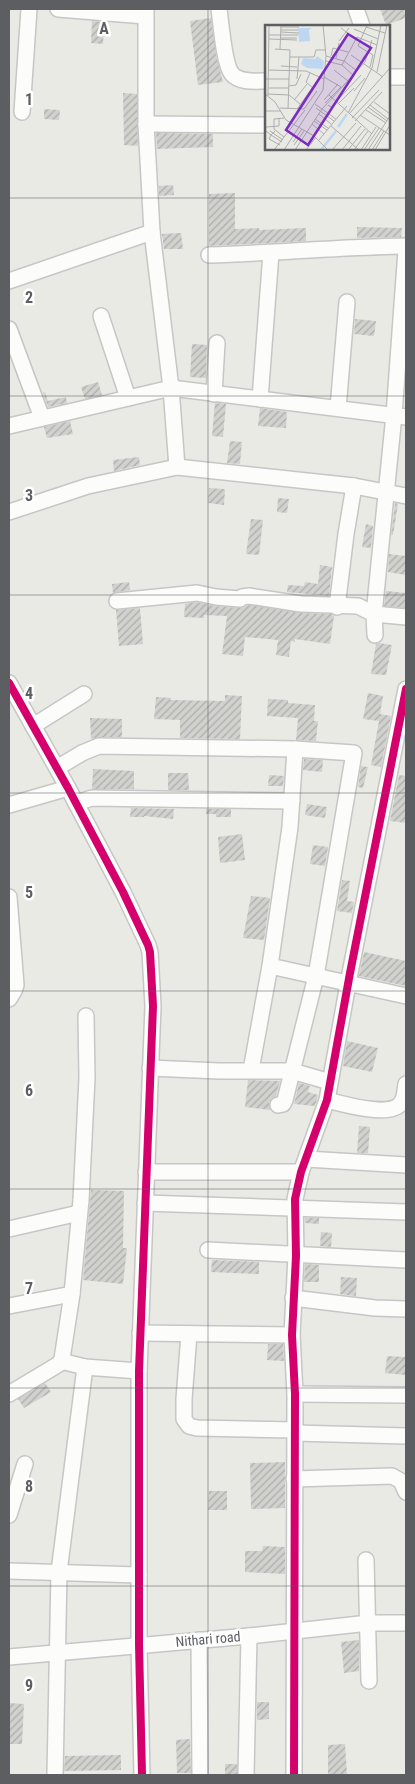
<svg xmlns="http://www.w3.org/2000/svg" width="415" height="1784" font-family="'Roboto Condensed',sans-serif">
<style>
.building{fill:url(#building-hatch)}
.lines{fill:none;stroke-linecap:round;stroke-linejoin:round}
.minor-casing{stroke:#c6c6c6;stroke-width:18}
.minor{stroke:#fcfcfb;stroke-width:15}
.cycleway-casing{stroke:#fff;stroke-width:11}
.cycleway{stroke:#d6006c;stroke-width:8}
.grid{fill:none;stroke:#5c5e62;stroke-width:1;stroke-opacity:0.55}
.labels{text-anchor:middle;stroke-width:5;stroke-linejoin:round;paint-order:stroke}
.street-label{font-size:14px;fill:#5c5e62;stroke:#fff}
.inset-river{fill:none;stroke:#bdd6f1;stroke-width:2.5}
.inset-road{fill:none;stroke:#adaead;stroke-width:1}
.view{fill:#7b2cbf;fill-opacity:0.15;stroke:#7b2cbf;stroke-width:2.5}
.inset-edge{fill:none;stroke:#5c5e62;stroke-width:2.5}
.grid-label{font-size:16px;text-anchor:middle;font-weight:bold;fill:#5c5e62;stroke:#fff;stroke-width:5;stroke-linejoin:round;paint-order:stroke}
</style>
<defs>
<pattern id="building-hatch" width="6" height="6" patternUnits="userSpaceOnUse" patternTransform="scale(1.25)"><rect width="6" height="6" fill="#d1d1ce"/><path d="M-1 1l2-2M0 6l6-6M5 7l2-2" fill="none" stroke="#adadab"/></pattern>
</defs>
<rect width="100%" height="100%" fill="#eaeae5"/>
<g class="building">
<polygon points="380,9 406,9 406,18 386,25"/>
<polygon points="211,18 216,55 223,82 198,85 190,21"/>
<polygon points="92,21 104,22 103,44 91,43"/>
<polygon points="123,93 137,94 138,146 124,145"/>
<polygon points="44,109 60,110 59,120 44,119"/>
<polygon points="156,133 213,134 213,147 157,149"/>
<polygon points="173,185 174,195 159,196 159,186"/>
<polygon points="235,193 235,229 259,228 259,230 306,228 306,241 209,246 209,194"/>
<polygon points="357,227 402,228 401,237 357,238"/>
<polygon points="181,233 183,249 164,249 162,234"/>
<polygon points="355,319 376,321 374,336 354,334"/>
<polygon points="192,344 207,345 206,378 190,377"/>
<polygon points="98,382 102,395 85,399 81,387"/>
<polygon points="45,392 48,401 66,397 67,403 48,407 43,393"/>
<polygon points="215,403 226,404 223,437 212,436"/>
<polygon points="260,408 287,412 286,428 258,426"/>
<polygon points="70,421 73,434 47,438 44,427"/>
<polygon points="230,441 242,442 240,464 227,463"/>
<polygon points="139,457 140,465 114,471 113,460"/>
<polygon points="209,488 225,489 224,505 208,503"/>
<polygon points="278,498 289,499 287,513 277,512"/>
<polygon points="395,503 398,504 393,535 391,535"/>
<polygon points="251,519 263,520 259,555 246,554"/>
<polygon points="366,524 373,526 371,548 362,547"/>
<polygon points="389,554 406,556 406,575 388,572"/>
<polygon points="320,565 332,567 329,596 287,592 288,585 304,586 305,582 318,584"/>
<polygon points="129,582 130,590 113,593 112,584"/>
<polygon points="386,591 406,593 406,608 384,606"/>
<polygon points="196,602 215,606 240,608 249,605 300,613 331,614 334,616 330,644 295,639 295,642 291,641 289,657 276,655 278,640 245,637 243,656 222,654 227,616 204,615 204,618 184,617 185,604"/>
<polygon points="140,608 143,644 119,646 116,610"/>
<polygon points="379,643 392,645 386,675 371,674 376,644"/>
<polygon points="368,693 383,696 380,714 391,716 381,767 371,765 379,721 363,719"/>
<polygon points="225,695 242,696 240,739 180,738 180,720 154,719 156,697 171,698 170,700 225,701"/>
<polygon points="268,699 288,700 288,703 315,705 314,721 318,721 316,741 296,740 298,718 267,716"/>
<polygon points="90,718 122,719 122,737 99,737 91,739"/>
<polygon points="304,759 323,760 322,772 303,770"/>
<polygon points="361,766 368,767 363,788 358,787"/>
<polygon points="93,769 134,771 134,789 92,789"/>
<polygon points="168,773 188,773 189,790 168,790"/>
<polygon points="269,775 284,776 283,786 268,786"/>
<polygon points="399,775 406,776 406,823 390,821"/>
<polygon points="307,804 327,807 325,818 305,815"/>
<polygon points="131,808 174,809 173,819 144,816 144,817 130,817"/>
<polygon points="206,809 231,809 231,817 216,817 216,814 206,814"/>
<polygon points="242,834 245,860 220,863 218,837"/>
<polygon points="313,845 328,847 325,866 310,864"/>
<polygon points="342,880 350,881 347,901 354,902 352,913 337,911"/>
<polygon points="251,896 270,898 264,940 243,938"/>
<polygon points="364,952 406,961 406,986 359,976"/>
<polygon points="347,1041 378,1048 372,1072 343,1066"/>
<polygon points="248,1080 280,1081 276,1096 269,1102 270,1110 245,1107"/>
<polygon points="299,1083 310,1086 308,1092 318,1095 315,1106 294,1104"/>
<polygon points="359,1126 370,1127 368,1153 357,1153"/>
<polygon points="91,1190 124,1191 123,1248 127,1248 123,1284 83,1280"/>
<polygon points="305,1218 319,1218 319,1224 305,1223"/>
<polygon points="321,1232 332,1233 331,1247 320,1246"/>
<polygon points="212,1260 259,1262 259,1274 211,1272"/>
<polygon points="305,1264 319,1265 319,1282 304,1282"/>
<polygon points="341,1277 357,1278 356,1296 340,1294"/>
<polygon points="268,1344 283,1344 284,1361 267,1360"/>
<polygon points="387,1356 406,1357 406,1375 385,1373"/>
<polygon points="45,1383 51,1392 24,1408 18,1399"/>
<polygon points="285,1462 285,1508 251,1509 250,1463"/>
<polygon points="209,1491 227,1491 227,1510 208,1510"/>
<polygon points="263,1546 285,1547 285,1574 245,1572 245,1551 262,1551"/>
<polygon points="359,1640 359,1671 344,1673 341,1642"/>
<polygon points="257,1702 269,1702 269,1719 257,1720"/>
<polygon points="9,1703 24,1704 22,1744 9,1744"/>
<polygon points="190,1739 191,1773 177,1773 176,1740"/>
<polygon points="345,1744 347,1775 328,1775 328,1745"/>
<polygon points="121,1755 121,1770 64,1771 65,1756"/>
<rect x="225" y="1764" width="12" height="11"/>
</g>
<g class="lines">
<g class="minor-casing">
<g id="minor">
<polyline points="58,9 145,16"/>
<polyline points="146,9 146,124 152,232 171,388 177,467"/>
<path d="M219,9C221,23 224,65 232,74C240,83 256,81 266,81"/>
<polyline points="356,9 362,26"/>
<polyline points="389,77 406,77"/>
<polyline points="22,112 29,9"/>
<polyline points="146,124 266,125"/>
<path d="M209,255C275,253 340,247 406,246"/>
<polyline points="9,281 152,232"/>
<polyline points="101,316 128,398"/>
<polyline points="9,329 42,418"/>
<polyline points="214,394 217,343"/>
<polyline points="260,399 271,253"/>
<polyline points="338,408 347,302"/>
<polyline points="9,426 171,388 406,417"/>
<polyline points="9,512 88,486 177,467 354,486 406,496"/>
<polyline points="117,601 197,593 216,597 240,599 242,597 249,596 301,604 358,606 374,614 406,617"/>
<polyline points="337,607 346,534 354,486"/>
<polyline points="375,635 374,614 394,415 406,250"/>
<polyline points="9,683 68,788 123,892 148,945 150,952 153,1006 139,1371 139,1645 142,1775"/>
<polyline points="33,726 84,694"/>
<polyline points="57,768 82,753 99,746 295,749 354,753 316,976 285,1100 283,1104 278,1105"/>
<polyline points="76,803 92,798 292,801"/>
<polyline points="9,805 68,788"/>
<polyline points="9,897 16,985 14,991 9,999"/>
<polyline points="270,966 406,996"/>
<polyline points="150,1068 219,1071 292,1071 330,1082"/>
<polyline points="251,1070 270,966 290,827 295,749"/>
<path d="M327,1100C342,1104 391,1118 401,1103C405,1098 405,1089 406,1084"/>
<polyline points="306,1159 406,1165"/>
<polyline points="146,1172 301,1172"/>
<polyline points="145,1203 406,1212"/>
<polyline points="9,1229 79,1213"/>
<polyline points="208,1250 406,1260"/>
<polyline points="293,1298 375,1308 406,1309"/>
<polyline points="9,1306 72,1294"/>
<polyline points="140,1333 292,1335"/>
<polyline points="189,1334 184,1399 184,1419 189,1426 197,1428 295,1430"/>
<polyline points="61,1361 85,1367 139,1371"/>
<polyline points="9,1394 59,1364 62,1359 72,1294 81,1200 87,1078 86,1016"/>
<polyline points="295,1394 406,1395"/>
<polyline points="295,1433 406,1436"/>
<polyline points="294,1479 392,1476 401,1481 406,1492"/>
<polyline points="9,1515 25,1464"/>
<polyline points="366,1560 369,1681"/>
<polyline points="9,1571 139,1575"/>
<polyline points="199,1640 200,1775"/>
<polyline points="9,1657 249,1636 369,1623 406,1623"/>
<polyline points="55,1775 59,1572 85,1367"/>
<polyline points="246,1775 249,1636"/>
<polyline points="294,1775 295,1394 292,1335 296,1256 295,1199 301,1172 327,1100 350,973 406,689"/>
</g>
</g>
<use href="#minor" class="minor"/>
<g class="cycleway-casing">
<g id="cycleway">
<polyline points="9,683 68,788 123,892 148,945 150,952 153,1006 139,1371 139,1645 142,1775"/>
<polyline points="294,1775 295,1394 292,1335 296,1256 295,1199 301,1172 327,1100 350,973 406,689"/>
</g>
</g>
<use href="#cycleway" class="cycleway"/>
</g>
<path class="grid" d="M208,9V1775M9,198H406M9,396H406M9,595H406M9,793H406M9,991H406M9,1189H406M9,1388H406M9,1586H406"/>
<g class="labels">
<g class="street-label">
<text transform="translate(208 1639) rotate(-5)" y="5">Nithari road</text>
</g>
</g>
<g transform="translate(265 25)">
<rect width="125" height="125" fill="#eaeae5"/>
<path d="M33,3H47L44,5L45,16L34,17ZM52,31L59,36L58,44L42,43L36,39L38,33L50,34Z" fill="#bdd6f1"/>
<path class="inset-river" d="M73,102L82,89M56,125L71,106"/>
<path class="inset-road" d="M102,0L93,21L108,30L105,42M16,2H34M101,2L120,8M76,3L90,14M89,4L113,14M16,5H33M16,7L34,8M4,10H33M16,13H32M4,14L32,15M74,16L84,3M10,24L25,25L23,84M15,24L16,0M86,30L118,52M61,31L79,36L92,46M66,31L68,23L83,27M25,32H49L51,25H61M71,33L74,18M61,36L77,40L89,51M77,40L92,12L112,20M16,41L32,42M3,45L41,46L59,54M69,45L83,56M112,47L122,0M45,48L41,57L48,63M59,52L76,62L60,78M0,54H24M32,54L34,32M24,61L31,60L36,49M3,63H24M89,66L100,53M0,69L10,77L21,95L49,111L63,125M3,69L24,70L35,79M64,70L107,109M3,71L4,0M30,74L42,59M59,75L73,59M109,77L125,89M50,79L71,94M73,79L89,63M63,80L66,82L96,50M105,80L123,94M103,82L122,96M15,83L39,84L52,66M51,83L69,96M32,84L55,52M101,85L121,98M0,86H16M83,88L107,43L116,0M54,89L66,99M84,89L125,43M95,90L125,110M19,93L9,94V104L19,112M87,93L114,65M50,94L63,103M49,96L62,105M90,96L117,67M47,99L59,109M66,101L94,125M1,102L14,101V93M1,106L6,110L4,114L15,120M5,106L18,115M10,106L6,110L17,117M54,115L82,81M28,117L37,104M29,120L39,106M9,125L40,85M19,125L58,65L61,31L58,0M30,125L57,84L100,37L107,15M41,125L51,112M67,125L91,98M77,125L96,101M83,125L100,104M89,125L103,106M96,125L111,102M99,125L114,103M103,125L125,91M107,125L119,106M110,125L125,100"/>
<path class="view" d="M83,9L106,23L43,120L21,105Z"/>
<rect width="125" height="125" class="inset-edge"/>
</g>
<g class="grid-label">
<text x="104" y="34">A</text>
<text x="29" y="105">1</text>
<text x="29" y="303">2</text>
<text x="29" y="501">3</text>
<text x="29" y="699">4</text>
<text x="29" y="898">5</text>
<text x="29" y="1096">6</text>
<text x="29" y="1294">7</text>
<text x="29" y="1492">8</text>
<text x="29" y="1691">9</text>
</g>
<rect width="415" height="1784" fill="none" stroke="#5c5e62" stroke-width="20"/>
</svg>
